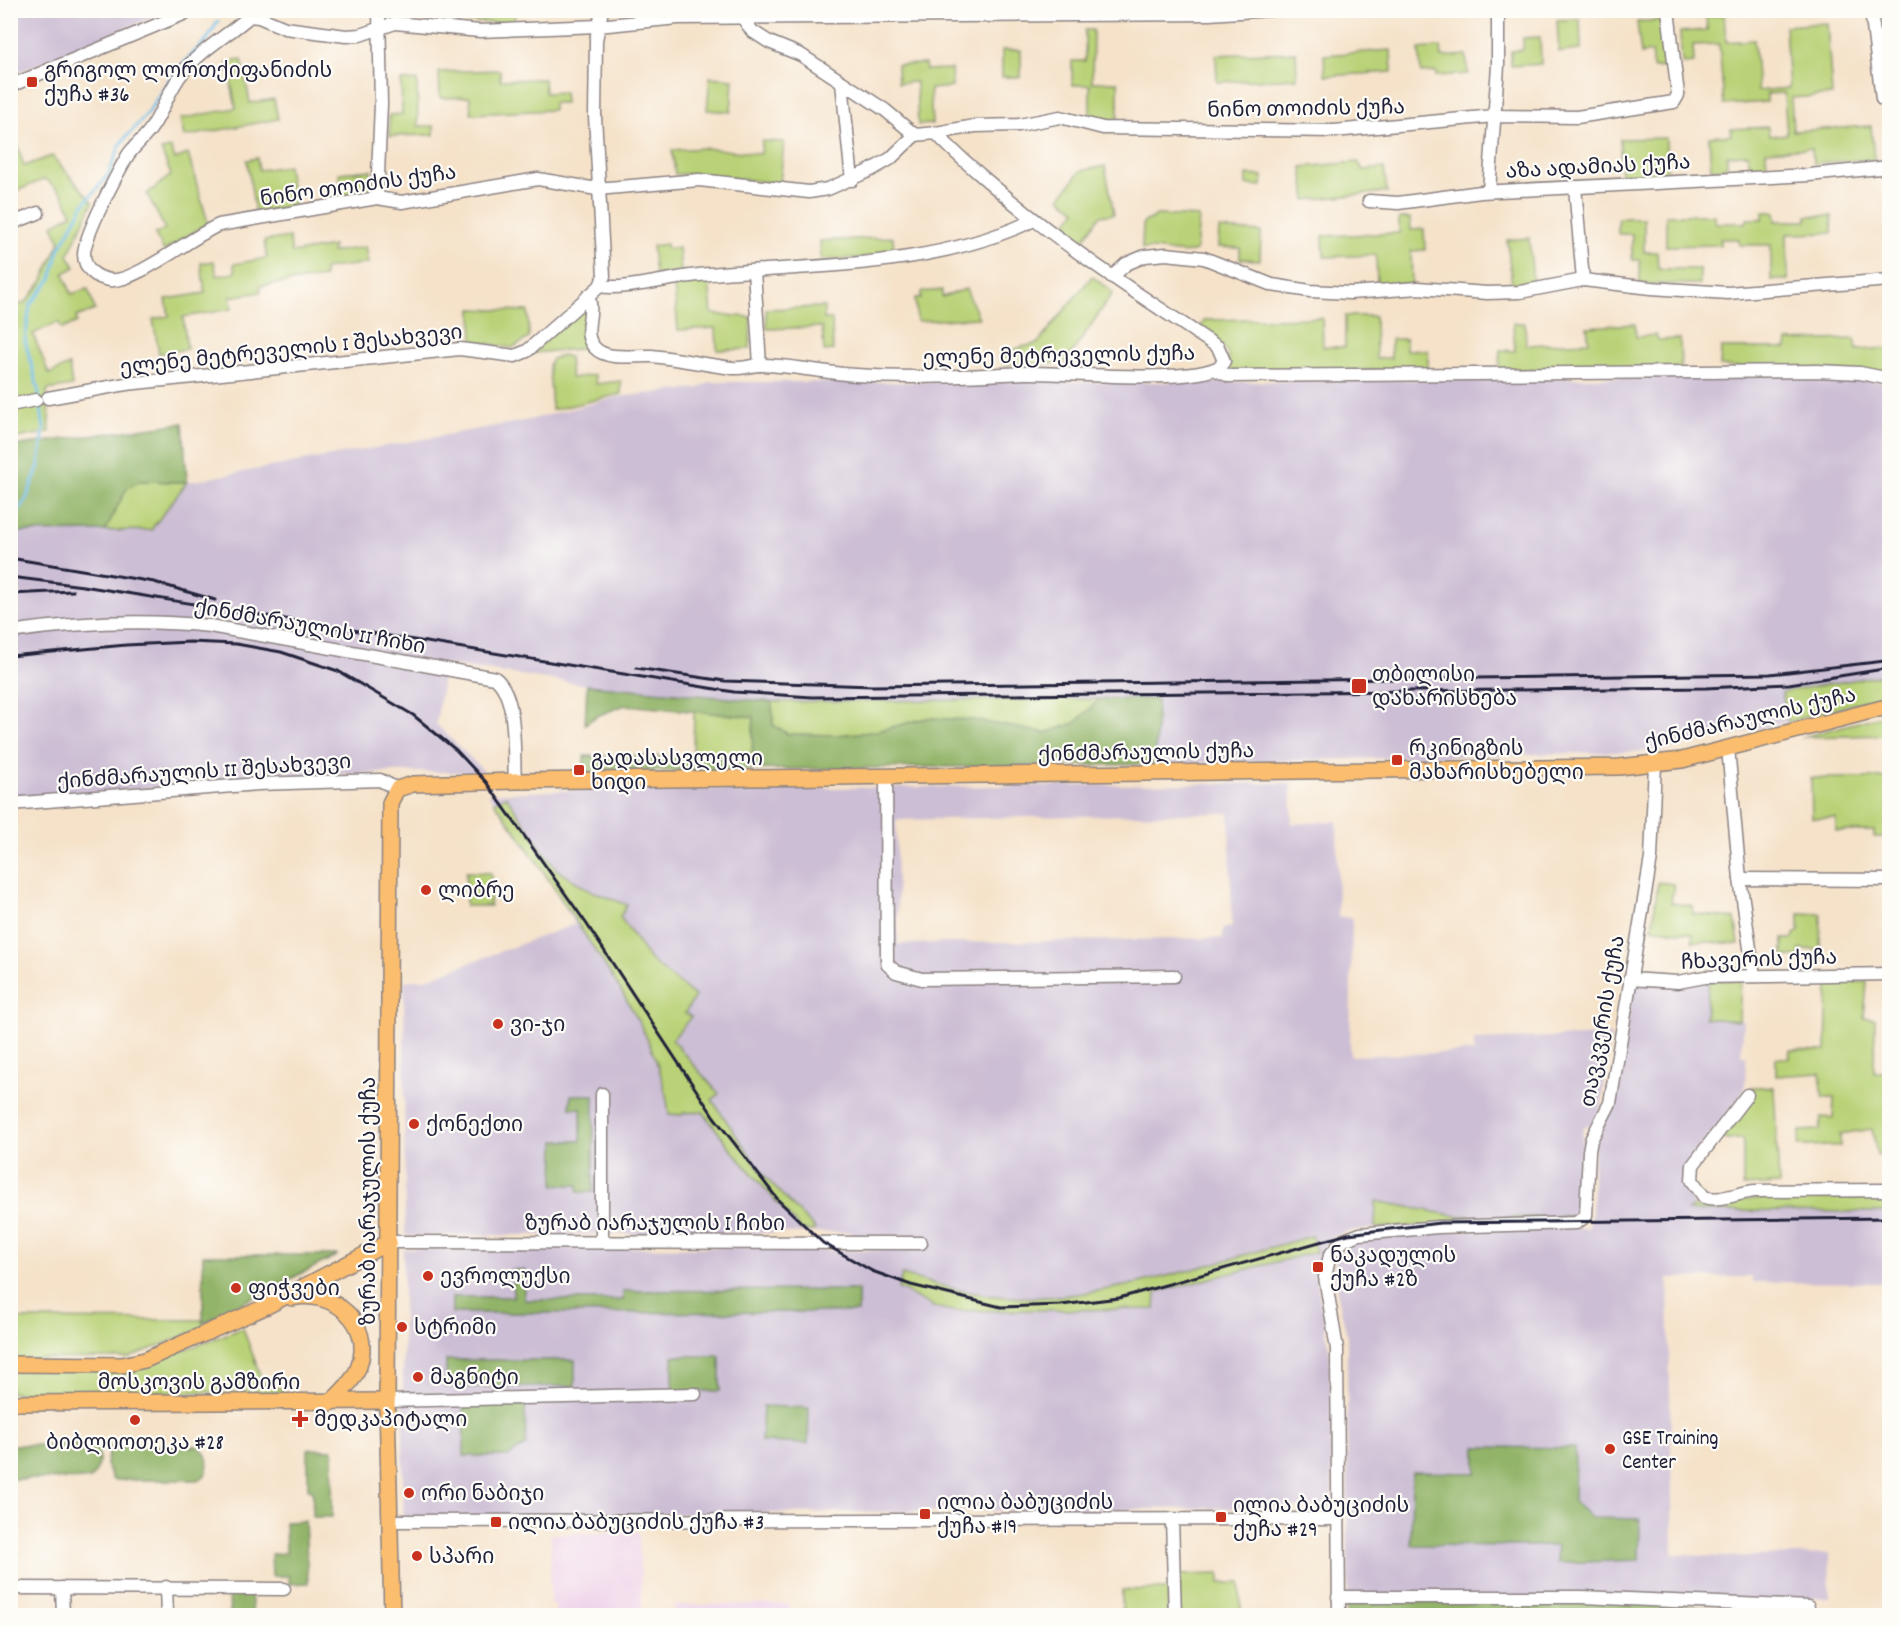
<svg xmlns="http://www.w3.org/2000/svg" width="1900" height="1626" font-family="Dekko,'Noto Sans Georgian',sans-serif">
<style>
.built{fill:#eed0e8}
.industrial{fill:#ccbed4;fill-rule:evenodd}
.green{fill:#b9d277;stroke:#6e7a59;stroke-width:1.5}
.forest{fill:#92b468;stroke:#5a6b52;stroke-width:1.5}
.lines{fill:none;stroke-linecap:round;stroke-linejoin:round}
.stream{stroke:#6dbde8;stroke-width:3}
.minor-casing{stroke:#8c8282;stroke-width:15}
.major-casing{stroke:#8c8282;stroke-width:18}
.minor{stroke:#fff;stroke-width:12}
.major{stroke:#fbbd6e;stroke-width:15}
.rail{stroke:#22223b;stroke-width:3}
.poi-dot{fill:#c8321e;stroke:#fdfcf7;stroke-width:2}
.labels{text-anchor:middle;stroke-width:4.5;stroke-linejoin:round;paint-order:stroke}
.poi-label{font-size:21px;fill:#22223b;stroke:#fdfcf7;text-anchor:start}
.street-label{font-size:21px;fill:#22223b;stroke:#fdfcf7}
</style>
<rect width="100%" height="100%" fill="#fdfcf7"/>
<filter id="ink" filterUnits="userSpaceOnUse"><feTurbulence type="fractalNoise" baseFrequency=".0167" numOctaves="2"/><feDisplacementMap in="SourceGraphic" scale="12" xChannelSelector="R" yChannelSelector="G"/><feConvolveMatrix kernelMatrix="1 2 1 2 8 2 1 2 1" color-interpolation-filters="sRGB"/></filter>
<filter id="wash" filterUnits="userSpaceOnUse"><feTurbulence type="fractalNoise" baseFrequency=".008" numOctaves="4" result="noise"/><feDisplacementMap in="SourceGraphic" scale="24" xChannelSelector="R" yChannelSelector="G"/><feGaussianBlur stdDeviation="1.35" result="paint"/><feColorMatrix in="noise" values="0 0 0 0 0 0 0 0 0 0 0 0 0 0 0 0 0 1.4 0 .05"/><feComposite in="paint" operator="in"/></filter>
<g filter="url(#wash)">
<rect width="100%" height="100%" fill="#f5e2c9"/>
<g class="built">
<polygon points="639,1532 642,1615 555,1615 555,1605 550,1605 551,1534"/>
<polygon points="790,1604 790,1615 675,1615 674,1605"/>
</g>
<g class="industrial">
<polygon points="11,10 168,10 168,11 11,75"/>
<polygon points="610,10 909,11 610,13"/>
<polygon points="1832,375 1889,383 1889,674 1783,691 1788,722 1658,751 1155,764 1156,699 772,702 587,685 445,664 436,724 485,772 392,772 253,779 11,800 11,532 151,530 187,482 529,420 617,397 699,388 711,382 1230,382"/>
<path d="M1291,783L1292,824L1337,821L1338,917H1352L1350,1056L1474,1052V1040L1611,1035L1601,1110L1591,1124L1583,1127L1580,1216L1491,1218L1451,1215L1376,1201L1375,1228L1349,1231L1332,1237L1321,1251L1315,1271L1330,1354L1332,1507L403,1517V1249L792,1247L793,1251L921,1249L919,1236L853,1238L852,1232L405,1236L404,981L426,979L575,924L549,881L488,794L552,791ZM1229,813L1232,927L1223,928V938L898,944L896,820Z"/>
<polygon points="1709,980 1706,1018 1744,1021 1741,1055 1746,1056 1745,1087 1741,1096 1689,1160 1685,1173 1693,1207 1688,1211 1889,1212 1889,1296 1884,1296 1884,1283 1753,1282 1752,1277 1668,1278 1673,1554 1721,1557 1829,1554 1830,1597 1812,1598 1811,1604 1348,1595 1347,1336 1334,1278 1335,1264 1339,1254 1356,1240 1447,1231 1588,1228 1592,1216 1594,1144 1620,1087 1632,982"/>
<polygon points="1725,1607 1811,1611 1811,1615 1725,1615"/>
</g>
<g class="green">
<polygon points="466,11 515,11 514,23 466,22"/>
<polygon points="1724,15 1726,42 1754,40 1758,91 1789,88 1785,26 1827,23 1832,95 1791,98 1793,131 1871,126 1874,159 1813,163 1812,148 1766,151 1767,170 1750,171 1748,154 1727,155 1727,168 1711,169 1709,137 1731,135 1731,129 1768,127 1769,136 1787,134 1784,93 1767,94 1767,102 1724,105 1719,44 1693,45 1694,63 1682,64 1680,32 1707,30 1706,16"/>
<polygon points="1580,19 1581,50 1559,52 1557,20"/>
<polygon points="1661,20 1667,67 1653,68 1651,52 1641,54 1637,22"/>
<polygon points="1085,30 1093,30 1092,82 1118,82 1118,120 1090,119 1090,85 1072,85 1072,61 1085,61"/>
<polygon points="1540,37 1541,64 1511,66 1511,51 1523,50 1523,38"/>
<polygon points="1441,47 1442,57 1466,55 1468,74 1436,76 1436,72 1421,73 1419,49"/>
<rect x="1002" y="50" width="19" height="27"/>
<polygon points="1391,50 1392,72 1325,76 1324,55"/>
<polygon points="1296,52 1297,78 1217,82 1216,55"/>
<polygon points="1889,55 1889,98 1887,98 1885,56"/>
<polygon points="242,60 250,103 274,99 278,119 184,137 180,119 236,108 227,62"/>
<polygon points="925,64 926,70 951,69 952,87 930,89 932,124 918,125 916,82 898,83 897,65"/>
<polygon points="500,70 500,80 544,79 545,93 564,92 565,103 553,103 553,110 471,114 470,97 440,98 439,72"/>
<polygon points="710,77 733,79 731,112 707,110"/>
<polygon points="417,80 418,126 434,126 434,135 390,136 389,115 402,114 401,81"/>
<polygon points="1666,138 1667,176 1621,178 1620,139"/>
<polygon points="762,141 784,142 780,184 710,175 675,174 672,150 705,148 761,154"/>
<polygon points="18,147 24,166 52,156 93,202 68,255 75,267 64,273 71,294 88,289 95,310 76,317 77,322 62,329 58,322 33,334 49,374 69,365 72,386 47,390 50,432 11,439 11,410 17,408 11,379 11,306 25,303 42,282 60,242 53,225 72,214 62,193 45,179 14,192 11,170 14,168 11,149"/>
<polygon points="171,148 175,159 188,154 208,223 164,251 155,234 165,229 147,194 171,175 161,150"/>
<polygon points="257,158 259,170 288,166 294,207 255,213 247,160"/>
<polygon points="1358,162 1363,170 1384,168 1387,192 1306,200 1302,167"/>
<polygon points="1105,166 1114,214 1100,216 1080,244 1061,230 1076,210 1060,198 1080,171"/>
<polygon points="371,170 370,194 342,198 339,173"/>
<polygon points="1247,175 1263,176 1262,186 1246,185"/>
<polygon points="1763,212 1775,212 1776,221 1807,221 1807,216 1832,216 1832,233 1787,234 1788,280 1771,280 1771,245 1739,245 1739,239 1720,239 1720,245 1666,246 1666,215 1714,215 1715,223 1746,223 1747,219 1763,219"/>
<path d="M1157,215L1199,217L1196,251C1180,256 1160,247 1142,249L1143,223Z"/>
<polygon points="1399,218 1410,218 1411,230 1424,229 1425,250 1411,251 1412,284 1377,285 1376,255 1324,257 1323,236 1399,233"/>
<polygon points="1618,218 1644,218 1644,252 1657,252 1658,269 1700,269 1700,284 1640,284 1640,260 1632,260 1632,234 1618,234"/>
<polygon points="1219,229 1261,232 1260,260 1240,259 1240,248 1218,247"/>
<polygon points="289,237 292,253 333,246 332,252 365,247 368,263 324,269 324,277 260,286 261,292 230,297 232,309 183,317 187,349 159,354 153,319 169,316 166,299 205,293 201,263 214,261 217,276 235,273 234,264 267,258 264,241"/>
<polygon points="893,237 894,256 821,260 820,241"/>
<polygon points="1529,238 1533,281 1512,284 1507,240"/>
<polygon points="666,244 667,249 679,248 681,272 655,275 652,246"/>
<polygon points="1092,276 1113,293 1065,363 1004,365 999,353 1038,343"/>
<polygon points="709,280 712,314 751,317 750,349 717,350 716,328 678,330 674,285"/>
<polygon points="966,289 979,318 917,321 915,298 921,298 921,292 942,290 942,297"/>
<polygon points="584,305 589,348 531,353"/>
<polygon points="824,307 824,319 832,319 833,350 824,351 822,327 767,329 766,309"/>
<polygon points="472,309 528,311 529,338 512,348 473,341"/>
<path d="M1345,316H1375L1376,358H1391V339H1406V350H1428V369L1231,373L1225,369C1238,350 1212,338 1199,329L1205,320L1322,318L1323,347H1345Z"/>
<polygon points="1513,323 1525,323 1526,345 1589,342 1587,327 1635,324 1636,337 1656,335 1658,340 1680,339 1681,368 1499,370 1500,350 1515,351"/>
<polygon points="1855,339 1857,350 1889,348 1889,375 1720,366 1721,348 1787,348 1788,341"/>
<polygon points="563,355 569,357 571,378 595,375 596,384 621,381 621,394 552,410 549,365 552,359"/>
<polygon points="140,481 187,482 151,530 105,531 126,488"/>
<polygon points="1889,674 1889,694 1788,722 1782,692"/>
<polygon points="1100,699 1075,723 1045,733 973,720 927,718 873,732 836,735 788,734 773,725 772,702"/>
<polygon points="694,711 754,716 752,754 740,757 693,757"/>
<polygon points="1889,714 1889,735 1802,737"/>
<polygon points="1811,778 1889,778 1889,849 1887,849 1886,837 1874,837 1874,831 1836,831 1836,818 1812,818"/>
<path d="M506,796L556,869L587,889L627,905L620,917L651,961L695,996L685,1013L691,1017L672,1040L719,1094L712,1100L765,1177L815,1229L814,1231L801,1230L734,1153L703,1112L683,1113L682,1115L669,1114C661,1043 617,984 579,926C551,884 525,841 494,802Z"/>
<polygon points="466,872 491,873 490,906 466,906"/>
<polygon points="1658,882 1674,884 1671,903 1693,906 1693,914 1735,918 1739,944 1692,941 1694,934 1652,928"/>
<polygon points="1799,913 1821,914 1820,950 1800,949 1800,956 1783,956 1783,939 1793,939 1794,934 1799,931"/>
<polygon points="1709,980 1741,980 1739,1021 1705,1018"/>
<polygon points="1828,982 1867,982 1864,1018 1875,1019 1874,1072 1889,1072 1889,1152 1877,1155 1872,1129 1840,1134 1840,1146 1798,1146 1800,1131 1820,1130 1821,1117 1833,1118 1834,1098 1823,1098 1820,1073 1776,1076 1776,1058 1789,1058 1790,1050 1826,1051"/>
<polygon points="1752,1087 1774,1087 1779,1184 1743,1186 1743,1139 1715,1139 1749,1100"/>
<polygon points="1770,1198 1889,1198 1889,1212 1688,1211 1693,1207 1702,1208 1728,1201"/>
<polygon points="1376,1201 1451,1215 1491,1218 1580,1216 1576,1219 1375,1228"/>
<path d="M1312,1236L1316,1252L1156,1292L1155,1309L954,1311L934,1307L898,1288L902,1275C937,1285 973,1295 1009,1297C1100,1303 1222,1260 1312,1236Z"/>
<polygon points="11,1319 202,1320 204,1328 128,1358 11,1359"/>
<polygon points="243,1328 263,1383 283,1389 283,1392 11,1393 10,1368 144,1365"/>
<polygon points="1220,1574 1220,1583 1240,1583 1241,1615 1180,1615 1179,1575"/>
<polygon points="1168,1589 1168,1615 1122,1615 1122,1590"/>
</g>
<g class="forest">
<polygon points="183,423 187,482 140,481 127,488 105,531 11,532 10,453 13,446"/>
<polygon points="587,685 772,702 773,725 788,734 836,735 873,732 927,718 973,720 1045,733 1075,723 1100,699 1157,699 1155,764 584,772 584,756 740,757 752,754 754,717 625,705 597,716 585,724"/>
<polygon points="571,1095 594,1095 593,1192 578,1192 578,1185 554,1185 555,1141 581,1141 581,1108 570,1108"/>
<polygon points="203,1255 338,1255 203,1323"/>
<polygon points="513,1270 524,1270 524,1300 623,1300 623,1291 858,1290 858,1312 452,1313 452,1297 513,1297"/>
<rect x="673" y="1356" width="47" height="35"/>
<polygon points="446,1360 575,1360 575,1386 446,1387"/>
<polygon points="525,1403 526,1445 509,1456 464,1456 463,1404"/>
<polygon points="763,1406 809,1408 808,1444 761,1442"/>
<path d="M11,1445H94C103,1455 99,1471 90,1479H11Z"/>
<path d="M198,1446C210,1454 210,1468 203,1478L197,1480H113L106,1464L110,1447Z"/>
<polygon points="1476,1447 1575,1448 1574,1501 1591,1518 1640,1519 1639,1560 1557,1563 1557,1546 1411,1545 1412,1472 1476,1473"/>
<polygon points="308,1449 333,1450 332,1517 312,1517 313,1490 308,1489"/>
<polygon points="305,1521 308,1583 289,1584 289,1576 272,1576 271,1554 286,1553 285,1522"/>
<polygon points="229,1594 251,1594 253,1615 230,1615"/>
<polygon points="1346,1602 1587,1602 1725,1607 1725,1615 1346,1616"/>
</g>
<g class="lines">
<polyline class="stream" points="10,521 26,500 39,465 44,429 38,389 25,340 30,305 51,279 59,250 84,204 108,175 121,143 148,113 172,75 208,38 218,21"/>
</g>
</g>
<g filter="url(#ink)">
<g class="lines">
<g class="minor-casing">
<g id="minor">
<path d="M248,10L250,16C228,35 201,50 183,72C169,89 164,109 152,127C146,137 135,145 128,155C118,172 84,236 84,254C84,269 96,278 110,280C133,284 194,235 219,225L377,198L402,202L538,179L597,189L699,180L809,192L828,189L871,170L890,159L915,135"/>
<polyline points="1871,10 1882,99"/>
<polyline points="250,16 259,17 285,28 346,36 360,35 395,23 480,31 598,26 678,18 1209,14 1271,10"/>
<polyline points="842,83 852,180"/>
<polyline points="10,86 193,10"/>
<polyline points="936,133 975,126 1019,125 1060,117 1103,128 1334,131 1494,116 1577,117 1674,102 1678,95 1668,10"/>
<polyline points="1575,187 1583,280"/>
<polyline points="1489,191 1498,66 1498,10"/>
<polyline points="377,198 381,104 379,10"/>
<polyline points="1369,201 1398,203 1481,192 1809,175 1890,167"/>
<polyline points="10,224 38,213"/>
<polyline points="754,271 760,365"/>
<polyline points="1112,277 1126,264 1145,256 1166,254 1204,258 1272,285 1310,291 1350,293 1418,288 1487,293 1520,292 1583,280 1651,288 1728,293 1890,280"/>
<path d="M600,286C621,291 675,277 699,275C812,264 929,270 1034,220"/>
<path d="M588,296C596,313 580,333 595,348C607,361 637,355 652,356C680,359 706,365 733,368C742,369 752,365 761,365C792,365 824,373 856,375C912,379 968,376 1024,373C1056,371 1213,388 1224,361L1218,347C1142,297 1066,248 997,189C976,171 955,154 936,133L915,135L885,110L801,55L769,42L752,31L743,18"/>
<polyline points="1216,370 1229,376 1818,371 1860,373 1890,379"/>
<polyline points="48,398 126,384 460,349 515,356 527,351 600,286 604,276 595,116 596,40 602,10"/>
<polyline points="10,405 36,400"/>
<path d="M10,632C77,622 143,619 210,626L495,678C518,696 513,752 515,781"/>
<polyline points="1728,748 1740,879 1754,976"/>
<polyline points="886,776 887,964 896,972 922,979 1174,976"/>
<polyline points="10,804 258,784 380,780 397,789"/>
<polyline points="1740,879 1890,880"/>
<polyline points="1629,979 1678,982 1705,977 1890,974"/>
<path d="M1747,1095L1693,1165L1692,1180L1704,1197C1719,1202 1738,1193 1754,1191L1890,1190"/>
<polyline points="389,1242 921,1243"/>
<polyline points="602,1242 602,1094"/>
<polyline points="387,1401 695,1394"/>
<polyline points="1172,1519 1175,1616"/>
<polyline points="389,1521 1338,1519"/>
<polyline points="166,1587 167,1616"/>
<polyline points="10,1588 284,1589"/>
<polyline points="62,1588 63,1616"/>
<polyline points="1338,1597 1582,1597 1808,1607"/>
<polyline points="1339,1616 1337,1349 1325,1277 1330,1255 1344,1240 1360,1234 1438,1227 1576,1223 1586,1216 1589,1151 1591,1140 1610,1103 1651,858 1655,764"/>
</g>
</g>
<g class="major-casing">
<g id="major">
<path d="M292,1298C332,1289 374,1322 359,1366C354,1381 341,1392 330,1403"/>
<polyline points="10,1364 122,1365 145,1360 267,1306 389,1242"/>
<polyline points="10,1403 387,1401"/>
<polyline points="392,1616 387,1401 390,803 397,789 413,784 515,781 1619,767 1682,760 1890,706"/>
</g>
</g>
<use href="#minor" class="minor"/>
<use href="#major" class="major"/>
<g class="rail">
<polyline points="10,558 154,582 215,600"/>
<polyline points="10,577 83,586 734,692 812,697 1706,688 1789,684 1890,668"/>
<polyline points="10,594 73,591"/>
<polyline points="10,656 126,645 190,642 236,644 281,652 338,671 413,715 456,750 486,782 586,923 714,1117 779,1201 823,1243 872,1271 911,1285 1001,1307 1061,1305 1119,1298 1348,1234 1440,1223 1890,1218"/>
<polyline points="636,668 725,681 872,686 1770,674 1885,661"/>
</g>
</g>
</g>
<g class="poi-dot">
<rect x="26" y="76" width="12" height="12" rx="3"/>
<rect x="1351" y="678" width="16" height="16" rx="3"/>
<rect x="1391" y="754" width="12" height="12" rx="3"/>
<rect x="573" y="764" width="12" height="12" rx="3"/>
<circle cx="426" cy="890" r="6"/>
<circle cx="498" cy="1024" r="6"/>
<circle cx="414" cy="1124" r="6"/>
<rect x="1312" y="1261" width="12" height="12" rx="3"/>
<circle cx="428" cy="1276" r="6"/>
<circle cx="236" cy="1288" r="6"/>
<circle cx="402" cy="1327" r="6"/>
<circle cx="418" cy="1377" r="6"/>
<path d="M297 1410h6v6h6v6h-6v6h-6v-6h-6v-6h6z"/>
<circle cx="135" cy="1420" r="6"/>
<circle cx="1610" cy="1449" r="6"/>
<circle cx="409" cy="1493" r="6"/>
<rect x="919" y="1508" width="12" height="12" rx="3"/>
<rect x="1215" y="1511" width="12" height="12" rx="3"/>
<rect x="490" y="1516" width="12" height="12" rx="3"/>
<circle cx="417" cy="1556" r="6"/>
</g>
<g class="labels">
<g class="poi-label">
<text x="44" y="77">გრიგოლ ლორთქიფანიძის<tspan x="44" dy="24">ქუჩა #36</tspan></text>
<text x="1372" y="681">თბილისი<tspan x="1372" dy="24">დახარისხება</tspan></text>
<text x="1409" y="755">რკინიგზის<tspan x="1409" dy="24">მახარისხებელი</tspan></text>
<text x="591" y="765">გადასასვლელი<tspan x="591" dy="24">ხიდი</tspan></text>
<text x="438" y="897">ლიბრე</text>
<text x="510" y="1031">ვი-ჯი</text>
<text x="426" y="1131">ქონექთი</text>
<text x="1330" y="1262">ნაკადულის<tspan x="1330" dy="24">ქუჩა #2ზ</tspan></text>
<text x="440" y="1283">ევროლუქსი</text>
<text x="248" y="1295">ფიჭვები</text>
<text x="414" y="1334">სტრიმი</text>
<text x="430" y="1384">მაგნიტი</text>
<text x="314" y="1426">მედკაპიტალი</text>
<text x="1622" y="1444">GSE Training<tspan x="1622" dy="24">Center</tspan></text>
<text x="135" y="1449" text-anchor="middle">ბიბლიოთეკა #28</text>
<text x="421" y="1500">ორი ნაბიჯი</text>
<text x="937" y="1509">ილია ბაბუციძის<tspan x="937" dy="24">ქუჩა #19</tspan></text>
<text x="1233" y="1512">ილია ბაბუციძის<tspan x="1233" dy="24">ქუჩა #29</tspan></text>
<text x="508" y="1529">ილია ბაბუციძის ქუჩა #3</text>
<text x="429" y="1563">სპარი</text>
</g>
<g class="street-label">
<text transform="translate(1306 108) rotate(-1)" y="7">ნინო თოიძის ქუჩა</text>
<text transform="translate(1598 166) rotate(-3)" y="7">აზა ადამიას ქუჩა</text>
<text transform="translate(358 185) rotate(-8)" y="7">ნინო თოიძის ქუჩა</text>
<text transform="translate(291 349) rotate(-6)" y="7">ელენე მეტრეველის I შესახვევი</text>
<text transform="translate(1059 355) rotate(-1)" y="7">ელენე მეტრეველის ქუჩა</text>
<text transform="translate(310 626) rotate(10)" y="7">ქინძმარაულის II ჩიხი</text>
<text transform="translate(1750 718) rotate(-13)" y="7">ქინძმარაულის ქუჩა</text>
<text transform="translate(1146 752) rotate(-1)" y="7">ქინძმარაულის ქუჩა</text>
<text transform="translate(204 771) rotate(-4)" y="7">ქინძმარაულის II შესახვევი</text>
<text transform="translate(1759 959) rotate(-2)" y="7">ჩხავერის ქუჩა</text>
<text transform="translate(1602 1021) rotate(-80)" y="7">თავკვერის ქუჩა</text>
<text transform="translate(368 1201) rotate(-90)" y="7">ზურაბ იარაჯულის ქუჩა</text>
<text x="655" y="1230">ზურაბ იარაჯულის I ჩიხი</text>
<text x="199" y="1389">მოსკოვის გამზირი</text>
</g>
</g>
<rect width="1900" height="1626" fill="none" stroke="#fdfcf7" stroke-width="36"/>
</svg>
